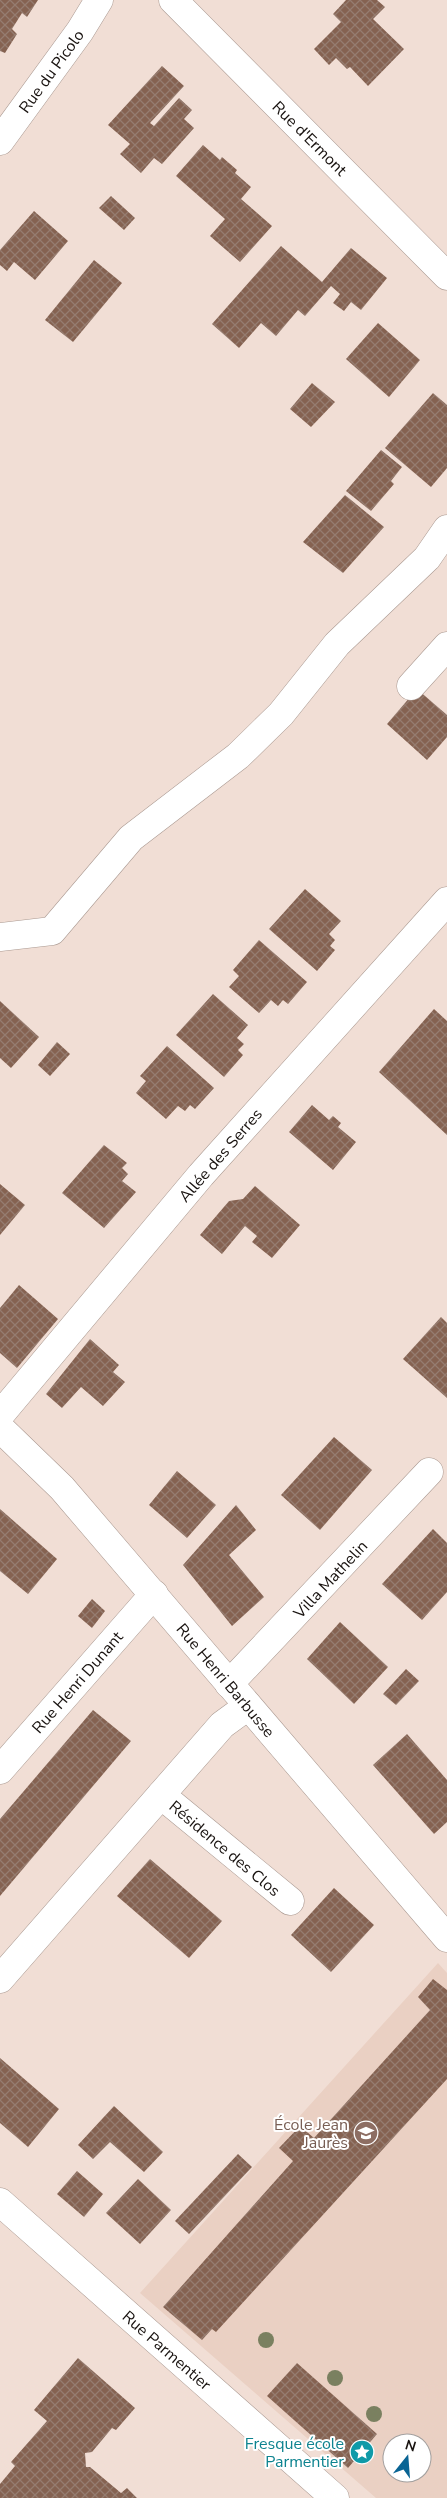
<svg xmlns="http://www.w3.org/2000/svg" width="447" height="2498" font-family="'Nunito Sans',sans-serif">
<style>
.built{fill:#ead0c3;fill-rule:evenodd}
.building{fill:url(#building-cross-hatch)}
.lines{fill:none;stroke-linecap:round;stroke-linejoin:round}
.minor-casing{stroke:#aa9991;stroke-width:29}
.minor{stroke:#fff;stroke-width:28}
.tree{fill:#7a8060}
.labels{text-anchor:middle;stroke-width:4;stroke-linejoin:round;paint-order:stroke}
.street-label{font-size:16px;fill:#18120f;stroke:#fff}
.education-label{font-size:16px;fill:#785e54;stroke:#fff;text-anchor:end}
.culture-label{font-size:16px;fill:#0d838f;stroke:#fff;text-anchor:end}
</style>
<defs>
<pattern id="building-cross-hatch" width="8" height="8" patternUnits="userSpaceOnUse" patternTransform="scale(1.25)"><rect width="8" height="8" fill="#856251"/><path d="M0 0l8 8M0 8l8-8" fill="none" stroke="#957c70"/></pattern>
</defs>
<rect width="100%" height="100%" fill="#f1ded5"/>
<path class="built" d="M438,1963L447,1973V2498H376L140,2293ZM392,2443H422V2473H392Z"/>
<g class="building">
<polygon points="0,0 38,0 27,17 22,13 12,29 17,34 5,53 0,51"/>
<polygon points="346,0 377,0 385,7 373,19 404,49 368,86 350,67 347,69 336,58 329,65 314,49 341,22 333,14"/>
<polygon points="162,66 184,86 150,123 154,126 179,98 192,110 184,119 194,128 162,164 154,158 141,173 120,154 130,144 108,125"/>
<polygon points="203,145 220,160 222,157 237,170 235,173 251,187 241,199 272,226 240,262 210,236 225,219 176,176"/>
<polygon points="111,196 135,218 124,230 99,208"/>
<polygon points="34,211 68,241 35,280 14,262 7,271 0,265 0,250"/>
<polygon points="281,246 322,282 351,248 387,278 361,310 351,302 344,311 333,303 340,294 331,286 305,316 298,310 276,336 261,323 239,348 212,324"/>
<polygon points="94,260 122,283 73,342 45,320"/>
<polygon points="378,323 420,360 389,397 346,359"/>
<polygon points="312,383 335,402 311,427 290,409"/>
<polygon points="433,393 447,405 447,468 431,487 385,448"/>
<polygon points="381,450 402,467 391,481 394,484 371,511 346,491"/>
<polygon points="345,495 384,527 343,573 303,542"/>
<polygon points="417,689 447,715 447,737 427,760 387,724"/>
<polygon points="305,889 341,921 329,934 335,940 330,946 335,950 317,971 269,929"/>
<polygon points="259,940 307,982 288,1004 283,1000 278,1006 271,1000 259,1013 229,987 239,976 233,970"/>
<polygon points="213,994 248,1025 237,1038 244,1044 238,1050 243,1055 224,1077 176,1035"/>
<polygon points="0,1001 39,1037 11,1068 0,1058"/>
<polygon points="434,1009 447,1021 447,1135 379,1072"/>
<polygon points="57,1042 70,1054 50,1076 38,1065"/>
<polygon points="167,1046 214,1088 195,1109 190,1105 185,1111 178,1106 166,1119 136,1093 146,1081 140,1076"/>
<polygon points="312,1105 329,1120 333,1116 341,1123 338,1127 356,1142 333,1170 289,1132"/>
<polygon points="104,1145 127,1163 122,1168 128,1174 122,1181 136,1192 104,1228 62,1193"/>
<polygon points="0,1184 25,1205 0,1235"/>
<polygon points="255,1186 300,1225 272,1258 252,1242 257,1236 245,1226 222,1254 200,1235 229,1201 243,1199"/>
<polygon points="19,1285 58,1319 17,1368 0,1353 0,1308"/>
<polygon points="441,1317 447,1323 447,1398 403,1359"/>
<polygon points="90,1339 119,1365 113,1372 125,1382 103,1406 81,1387 62,1408 46,1394"/>
<polygon points="334,1437 372,1470 320,1530 281,1495"/>
<polygon points="177,1471 216,1505 187,1538 149,1505"/>
<polygon points="236,1505 256,1530 229,1555 264,1597 232,1626 183,1565"/>
<polygon points="0,1509 57,1559 28,1594 0,1571"/>
<polygon points="433,1529 447,1543 447,1592 422,1620 382,1584"/>
<polygon points="92,1599 105,1611 92,1628 78,1616"/>
<polygon points="340,1622 388,1667 354,1704 307,1659"/>
<polygon points="406,1669 419,1681 396,1705 383,1694"/>
<polygon points="93,1710 131,1741 0,1896 0,1819"/>
<polygon points="407,1734 447,1780 447,1822 434,1834 373,1765"/>
<polygon points="150,1859 222,1921 189,1958 117,1896"/>
<polygon points="334,1888 374,1925 331,1972 291,1935"/>
<polygon points="433,1979 447,1990 447,2079 216,2332 212,2329 202,2340 163,2307 293,2161 279,2148 300,2126 314,2138 430,2010 418,1997"/>
<polygon points="0,2058 59,2109 28,2147 0,2123"/>
<polygon points="114,2106 163,2152 144,2172 110,2142 93,2159 78,2145"/>
<polygon points="238,2154 252,2167 189,2234 175,2221"/>
<polygon points="77,2171 103,2194 84,2217 57,2194"/>
<polygon points="138,2179 171,2210 140,2244 106,2213"/>
<polygon points="78,2358 135,2408 116,2430 112,2428 92,2452 85,2453 86,2467 90,2467 121,2493 127,2488 137,2498 0,2498 0,2484 15,2466 11,2462 47,2421 34,2410"/>
<polygon points="297,2363 377,2434 348,2468 267,2396"/>
</g>
<g class="lines">
<g class="minor-casing">
<g id="minor">
<polyline points="173,0 447,276"/>
<polyline points="0,141 80,31 99,0"/>
<polyline points="411,686 447,646"/>
<polyline points="0,937 52,931 131,838 238,756 281,714 337,644 427,558 447,529"/>
<polyline points="0,1415 201,1175 447,901"/>
<polyline points="0,1428 62,1488 447,1938"/>
<polyline points="229,1684 429,1472"/>
<polyline points="0,1770 154,1594"/>
<polyline points="161,1795 290,1901"/>
<polyline points="0,1979 222,1725 248,1706"/>
<polyline points="0,2202 335,2498"/>
</g>
</g>
<use href="#minor" class="minor"/>
</g>
<g class="tree">
<circle cx="266" cy="2340" r="8"/>
<circle cx="335" cy="2378" r="8"/>
<circle cx="374" cy="2414" r="8"/>
</g>
<defs>
<g id="school-disc" transform="scale(1.25)"><circle r="9.5" fill="#8d6e63" stroke="#fff"/><path d="M0-5L7-2L0 1L-7-2ZM-4 1L0 2.5L4 1V4Q0 6-4 4Z" fill="#fff"/></g>
<g id="sight-disc" transform="scale(1.25)"><circle r="9.5" fill="#0f9aa8" stroke="#fff"/><path d="M0-6L1.8-2.2L6-1.7L2.9 1.2L3.7 5.4L0 3.3L-3.7 5.4L-2.9 1.2L-6-1.7L-1.8-2.2Z" fill="#fff"/></g>
</defs>
<g fill-rule="evenodd">
<use href="#school-disc" x="366" y="2133"/>
<use href="#sight-disc" x="362" y="2452"/>
</g>
<g class="labels">
<g class="street-label">
<text transform="translate(51 71) rotate(-54)" y="6">Rue du Picolo</text>
<text transform="translate(310 138) rotate(45)" y="6">Rue d'Ermont</text>
<text transform="translate(220 1155) rotate(-49)" y="6">Allée des Serres</text>
<text transform="translate(330 1579) rotate(-47)" y="6">Villa Mathelin</text>
<text transform="translate(226 1680) rotate(50)" y="6">Rue Henri Barbusse</text>
<text transform="translate(77 1682) rotate(-49)" y="6">Rue Henri Dunant</text>
<text transform="translate(225 1848) rotate(40)" y="6">Résidence des Clos</text>
<text transform="translate(167 2350) rotate(41)" y="6">Rue Parmentier</text>
</g>
<g class="education-label">
<text x="348" y="2130">École Jean<tspan x="348" dy="18">Jaurès</tspan></text>
</g>
<g class="culture-label">
<text x="344" y="2449">Fresque école<tspan x="344" dy="18">Parmentier</tspan></text>
</g>
</g>
<g transform="translate(407 2458) rotate(17)"><circle r="24" fill="#ffffff" stroke="#a3a09f"/>
<path d="M0-4L9 19L0 12L-9 19Z" fill="#096494"/>
<text y="-8" font-size="14" font-weight="bold" text-anchor="middle" fill="#18120f">N</text>
</g>
</svg>
